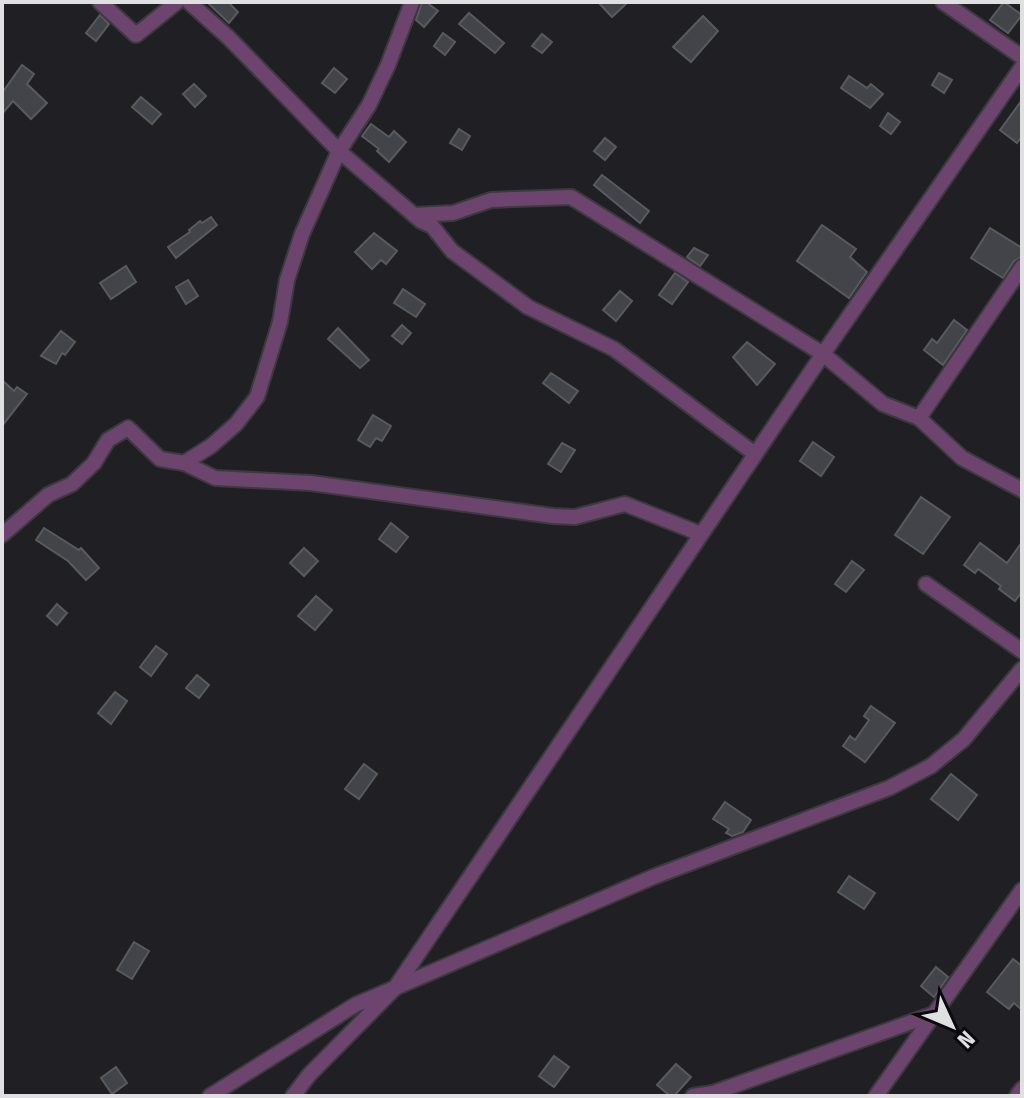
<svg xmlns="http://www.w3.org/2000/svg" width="1024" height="1098" font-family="'Fira Sans Condensed',sans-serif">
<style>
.building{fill:#434449;stroke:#585a5f;stroke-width:2}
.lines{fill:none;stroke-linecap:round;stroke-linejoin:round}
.minor-casing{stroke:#3b3a3e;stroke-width:18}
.minor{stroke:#6c446e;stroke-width:14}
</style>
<rect width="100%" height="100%" fill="#201f23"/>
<g class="building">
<polygon points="207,2 228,2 238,12 229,23"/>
<polygon points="422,2 426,2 438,11 424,27 416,20"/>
<polygon points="598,2 628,2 612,17"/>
<polygon points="1004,2 1022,15 1008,33 990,20"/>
<polygon points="469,13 504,43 495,53 459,24"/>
<polygon points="100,15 109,24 96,41 86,33"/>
<polygon points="703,16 718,31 691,62 673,47"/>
<polygon points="443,33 455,42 445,55 434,46"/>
<polygon points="542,34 552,42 542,53 532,46"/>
<polygon points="22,65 34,74 27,84 47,103 31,119 13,101 2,114 2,93"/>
<polygon points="334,68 347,79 335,93 322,83"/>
<polygon points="939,73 952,80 944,93 932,85"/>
<polygon points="849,76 867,88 871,84 883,94 870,108 841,88"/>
<polygon points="194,84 206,96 195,107 183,94"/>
<polygon points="141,97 161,114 152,124 132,107"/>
<polygon points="1022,100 1022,136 1017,143 1000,130"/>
<polygon points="888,113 900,122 891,134 880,126"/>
<polygon points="371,124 389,137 394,131 406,142 389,162 377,151 379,149 362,136"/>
<polygon points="459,129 470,136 462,150 450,143"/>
<polygon points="605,138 616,147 605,160 594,151"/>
<polygon points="602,175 649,211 640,223 594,185"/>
<polygon points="211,217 217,225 176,258 168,247 190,232 189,230 200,221 202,223"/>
<polygon points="822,225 856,249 850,257 867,272 849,298 797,261"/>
<polygon points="990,228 1022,248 1022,257 1014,261 1003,278 971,258"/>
<polygon points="374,233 397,251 386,264 381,260 372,269 355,252"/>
<polygon points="694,248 708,255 700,266 687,257"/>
<polygon points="126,266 136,282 111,299 100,283"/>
<polygon points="675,273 688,282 672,304 659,295"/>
<polygon points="188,280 198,296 186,304 176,287"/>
<polygon points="403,289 425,304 416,317 394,303"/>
<polygon points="620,291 632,301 616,321 603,310"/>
<polygon points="954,320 967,330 943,365 924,350 932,339 937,343"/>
<polygon points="402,325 411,333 402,344 392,336"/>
<polygon points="338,328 369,360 360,368 328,339"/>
<polygon points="61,331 75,342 65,355 62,353 56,364 41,356"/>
<polygon points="747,342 775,364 757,385 733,357"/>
<polygon points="551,373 578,391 569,403 543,383"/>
<polygon points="2,380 14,391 17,387 27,394 2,426"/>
<polygon points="373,415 391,426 382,441 376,438 370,447 358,440"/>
<polygon points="813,442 834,457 821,476 800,461"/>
<polygon points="562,443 575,450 561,472 548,464"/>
<polygon points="921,497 950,517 923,554 895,535"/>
<polygon points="391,523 408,537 396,552 379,539"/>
<polygon points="44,528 79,550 81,548 99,568 86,580 68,561 36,540"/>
<polygon points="1022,542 1022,592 1015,601 999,589 1001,586 978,569 975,573 964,565 980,543 1007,563"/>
<polygon points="304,548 318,561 304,576 290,563"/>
<polygon points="852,561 864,570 846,592 835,584"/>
<polygon points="316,596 332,610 315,630 298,616"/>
<polygon points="57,604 67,613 57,625 47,616"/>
<polygon points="156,646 167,654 151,676 140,667"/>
<polygon points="197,675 209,685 199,698 186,688"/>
<polygon points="115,692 127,701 111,724 98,713"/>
<polygon points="871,706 895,723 865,762 843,746 850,736 855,740 869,720 864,716"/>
<polygon points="364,764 377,774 359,799 345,789"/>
<polygon points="951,774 977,795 958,820 931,799"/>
<polygon points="725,802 751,820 743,832 732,836 726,833 729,829 713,819"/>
<polygon points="849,876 875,893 864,909 838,892"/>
<polygon points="134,942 149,951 132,979 117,970"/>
<polygon points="1013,959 1022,966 1022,1010 1014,1003 1009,1009 987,992"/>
<polygon points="936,967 948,977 934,997 921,986"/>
<polygon points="554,1056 569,1067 554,1087 539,1076"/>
<polygon points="676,1064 691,1077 674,1096 670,1096 657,1085"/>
<polygon points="116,1067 127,1083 112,1094 101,1078"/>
</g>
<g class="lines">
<g class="minor-casing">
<g id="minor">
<polyline points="100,2 136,35 177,2"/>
<polyline points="189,2 229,38 339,151 421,221 432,226 452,251 528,307 614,349 755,454"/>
<polyline points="943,2 1022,57"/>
<polyline points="414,215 453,213 491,200 571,197 823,354 883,404 919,418 962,458 1022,490"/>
<polyline points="919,418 1022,267"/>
<polyline points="184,463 215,478 311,483 553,516 575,517 625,504 701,534"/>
<polyline points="2,535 48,495 72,484 94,463 108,440 128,428 160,459 184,463 211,446 236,424 257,397 280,322 287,280 302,234 339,151 369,105 388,65 412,2"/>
<polyline points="926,584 1022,651"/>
<polyline points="210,1096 355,1005 653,877 889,788 931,766 964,739 1022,669"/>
<polyline points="293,1096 309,1075 395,988 823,354 1022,67"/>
<polyline points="693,1096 713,1093"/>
<polyline points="711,1096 713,1093 931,1015"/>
<polyline points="876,1096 1022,890"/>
<polyline points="1017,1096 1022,1089"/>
</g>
</g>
<use href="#minor" class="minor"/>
</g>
<rect width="1024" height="1098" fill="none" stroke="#e0dfe2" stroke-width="8"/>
<g transform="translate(952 1026) rotate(134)" stroke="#0a090b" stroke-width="6" paint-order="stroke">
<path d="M0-6L14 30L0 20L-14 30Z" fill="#e0dfe2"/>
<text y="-12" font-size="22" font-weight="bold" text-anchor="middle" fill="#e0dfe2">N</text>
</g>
</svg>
